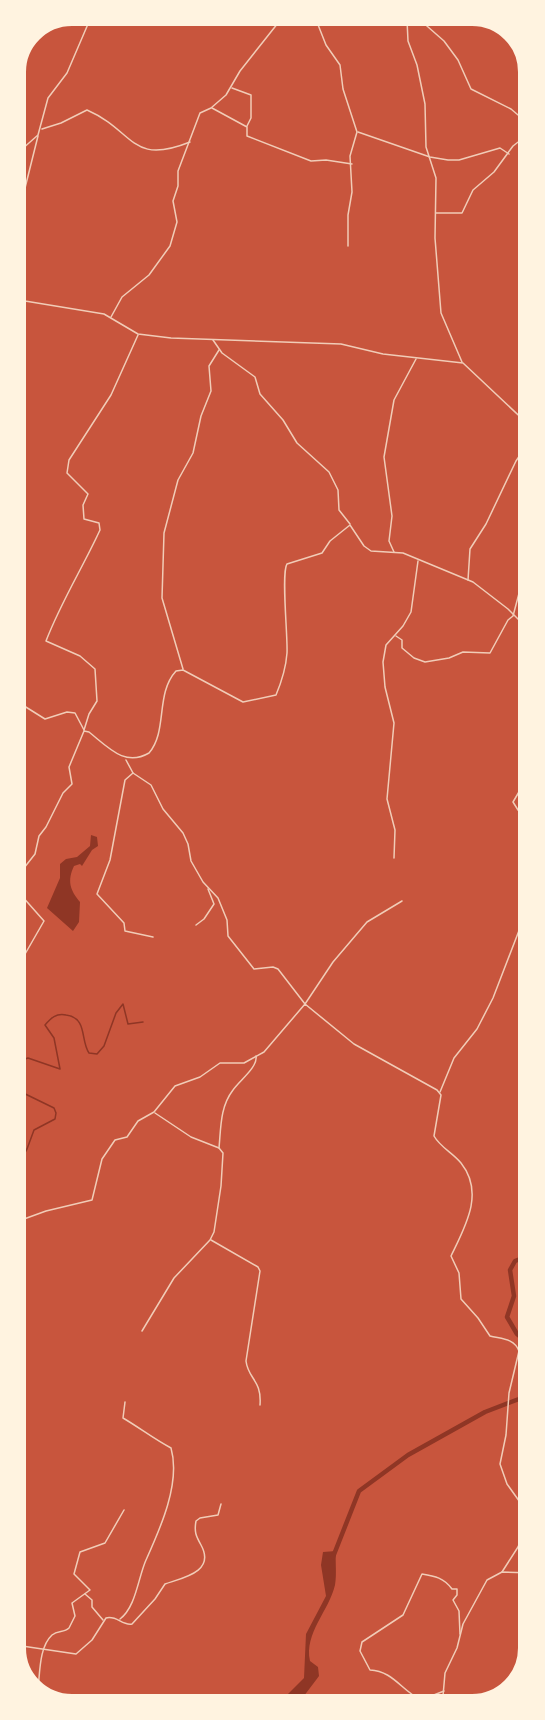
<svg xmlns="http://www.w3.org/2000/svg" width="545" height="1720" font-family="Lora,serif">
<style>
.water{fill:#8f3625}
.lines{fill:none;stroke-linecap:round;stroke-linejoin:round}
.stream{stroke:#8f3625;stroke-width:1.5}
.river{stroke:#8f3625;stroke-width:4.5}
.minor{stroke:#f1ccb7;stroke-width:1.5}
.tertiary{stroke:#f1ccb7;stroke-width:1.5}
.rim{fill:none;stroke:#fff3e0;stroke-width:8}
</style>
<rect width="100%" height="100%" fill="#c8553d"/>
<g class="water">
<path d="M91,835L97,837L98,846L92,850L82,866L80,864L74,866C67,881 70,890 80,902L79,922L73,931L47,908L60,878V864L66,859L77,857L90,846Z"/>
<path d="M336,1551C335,1562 337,1574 335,1585C329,1611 304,1633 310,1661L318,1667L319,1676C294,1709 300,1707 258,1707L287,1695L304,1678L306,1634L326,1596L321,1565L323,1552Z"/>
</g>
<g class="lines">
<g class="stream">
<path d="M13,1063L28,1058L60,1069L54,1038L45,1025C51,1018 56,1013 66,1015C88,1018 80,1040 89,1053L97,1054L104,1046L116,1013L123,1004L128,1024L143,1022"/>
<polyline points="13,1088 54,1108 56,1113 55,1119 34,1130 27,1149 13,1173"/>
<polyline points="14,1516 18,1530 14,1545"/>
</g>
<g class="river">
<polyline points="533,1254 515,1261 510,1270 514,1296 507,1317 517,1334 533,1347"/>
<polyline points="333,1557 359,1491 408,1455 485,1412 519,1399 533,1386"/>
</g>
<g class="minor">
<polyline points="313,12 326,45 340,65 343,89 357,132 350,156 352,192 348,215 348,246"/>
<polyline points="402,12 407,20 408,41 417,65 425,104 426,147 436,178 435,238 441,313 462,362"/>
<polyline points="411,12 444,41 458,60 471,89 511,109 531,126"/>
<polyline points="232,88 251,95 251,118 247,126"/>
<polyline points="212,108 247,127 247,136 311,161 326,160 352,164"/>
<path d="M42,129L61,123L87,110C135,131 130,166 190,142"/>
<polyline points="358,132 430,157 448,160 459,160 500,148 509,154"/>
<polyline points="12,150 21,150 38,135 48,98 67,73 88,24 98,12"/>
<polyline points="436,213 462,213 473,190 494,172 513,146 531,132"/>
<polyline points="12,218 25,188 38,136"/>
<polyline points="111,317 122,297 149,275 170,246 177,222 173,201 178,186 178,171 200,113 211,108 226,95 240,71 278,23 282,12"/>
<polyline points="213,340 222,353 255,377 260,394 283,420 297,443 329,472 338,490 339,510 350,524"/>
<polyline points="520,380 531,373"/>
<polyline points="528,423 531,414"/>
<polyline points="394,552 389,541 392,516 384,457 394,400 416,359"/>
<polyline points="468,580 470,549 486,524 516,461 531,439"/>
<polyline points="396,636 402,640 402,648 414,658 425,662 449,658 463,652 490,653 508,620 513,616 526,567 532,559"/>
<polyline points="183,669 162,598 164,533 178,480 193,453 201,416 211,391 209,366 219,350"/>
<polyline points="13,699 45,719 67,712 75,713 84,730"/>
<path d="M84,730L89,714L97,701L95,669L80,656L46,641C61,602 83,567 100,530L99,523L84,519L83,505L88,494L67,473L69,460L111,395L138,335"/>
<polyline points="126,760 133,773 125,780 110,860 97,894 124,923 125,931 153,937"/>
<polyline points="532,770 513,802 518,810 532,817"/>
<polyline points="133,773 151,785 163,809 183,833 188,844 191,861 203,882 218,898 227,920 228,936 254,969 273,967 278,969 305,1004 333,962 367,922 402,901"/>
<polyline points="394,858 395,830 387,799 394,723 385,687 383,662 386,645 403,626 411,612 418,561"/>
<polyline points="13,906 21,895"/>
<polyline points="196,925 204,919 214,904 208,889"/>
<path d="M13,975L44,921L21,895L19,883L24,868L35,854L39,836L46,827L63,793L72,784L69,767L84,731L89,732C109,748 125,767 149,753C168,731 155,694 176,671L183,670L243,702L276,695C281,683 286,667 287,653C288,637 281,573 287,564L322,553L330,541L350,525L364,546L371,551L403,553L473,582L508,609L532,633"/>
<polyline points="440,1092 454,1058 477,1029 493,998 520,928 523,912 532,901"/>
<polyline points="155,1113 191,1137 219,1148"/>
<path d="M211,1240L258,1267L260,1271L246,1361C248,1379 262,1380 260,1405"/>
<path d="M14,1268L24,1219L46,1211L92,1200L102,1159L115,1140L127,1137L138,1121L154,1112L175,1086L200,1077L220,1063H244L264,1052L305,1004L354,1044L437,1090L441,1095L434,1136C440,1147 453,1153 461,1163C485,1193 465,1227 451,1256L459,1273L461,1299L478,1318L490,1336C501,1339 514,1338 519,1351L509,1393L506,1435L500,1464L507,1484L527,1512L529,1521L518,1547L502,1572"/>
<path d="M142,1331L174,1278L210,1240L214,1232L221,1186L223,1153L219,1148C221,1127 220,1107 233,1090C240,1080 258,1067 256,1056"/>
<polyline points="85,1594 92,1600 92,1607 103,1620"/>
<path d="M120,1619C136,1607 138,1578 146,1560C160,1529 181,1483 171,1448C154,1439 140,1428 123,1418L125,1402"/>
<path d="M14,1640L22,1646L76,1654L92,1640L106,1618C117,1615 122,1626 132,1624L155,1599L165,1584C182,1578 216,1572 201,1545C196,1536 194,1532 196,1521L200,1518L218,1515L221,1504"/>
<path d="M444,1691L421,1700C401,1690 393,1671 370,1670L360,1651L362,1642L403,1615L422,1574C435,1576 444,1578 452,1589H457V1595L453,1600L459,1611L460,1634"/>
<path d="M45,1695L38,1689C40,1673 39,1647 52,1635C58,1630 64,1633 69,1628L75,1616L72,1603L90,1590L74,1574L80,1552L105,1543L124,1510"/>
<polyline points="42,1697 50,1695 72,1706 90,1708"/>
<polyline points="435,1706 445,1700"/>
<polyline points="451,1706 443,1696 445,1673 457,1648 463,1624 487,1580 502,1572 533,1573"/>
</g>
<polyline class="tertiary" points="12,296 25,301 104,314 138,334 171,338 341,344 383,354 463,363 531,427"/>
</g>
<path d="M0 0H545V1720H0ZM72 22H472A50 50 0 0 1 522 72V1648A50 50 0 0 1 472 1698H72A50 50 0 0 1 22 1648V72A50 50 0 0 1 72 22Z" fill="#fff3e0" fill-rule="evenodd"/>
<path class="rim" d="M72 22H472A50 50 0 0 1 522 72V1648A50 50 0 0 1 472 1698H72A50 50 0 0 1 22 1648V72A50 50 0 0 1 72 22Z"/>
</svg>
